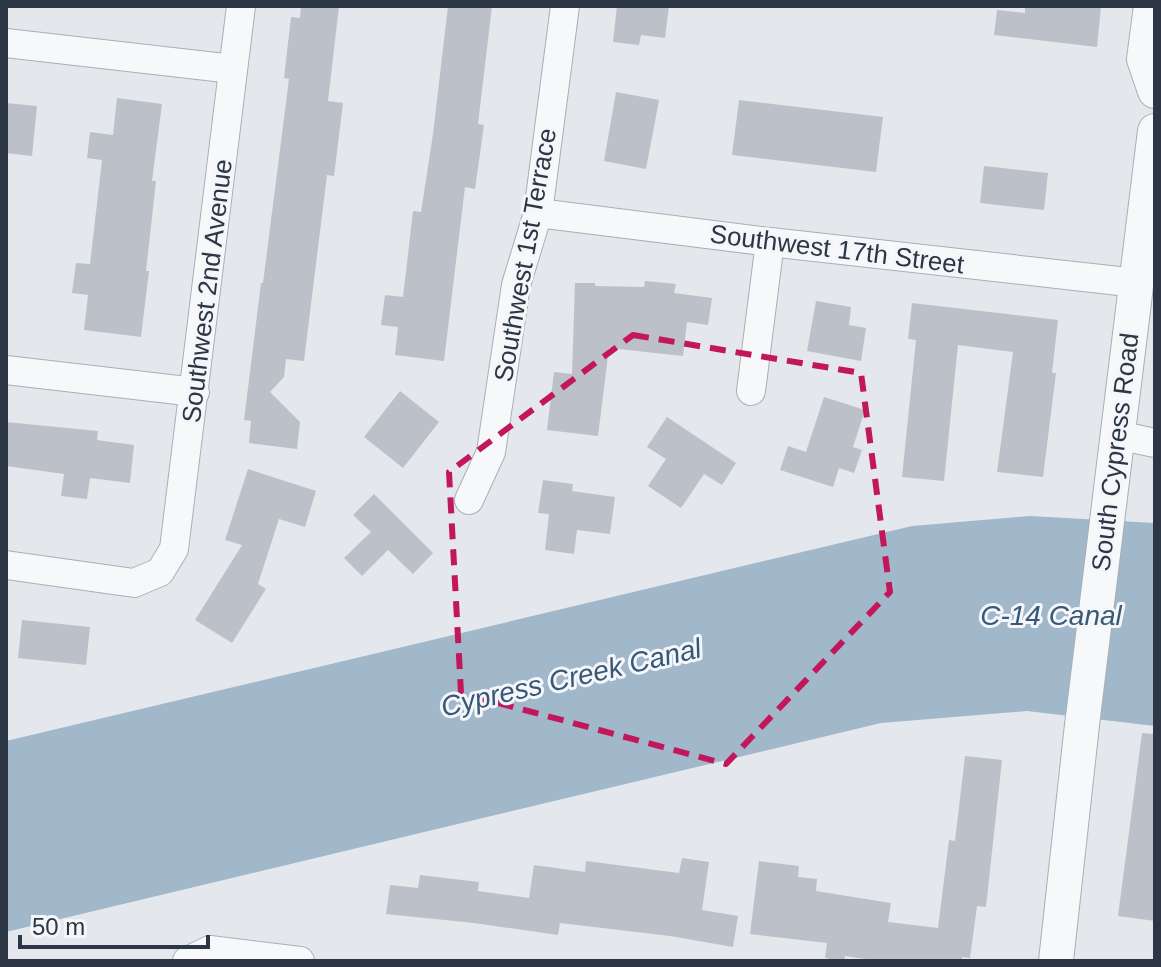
<svg xmlns="http://www.w3.org/2000/svg" width="1161" height="967" font-family="Arial,sans-serif">
<style>
.water{fill:#a1b7ca}
.building{fill:#bcc1c9}
.lines{fill:none;stroke-linecap:round;stroke-linejoin:round}
.minor-casing{stroke:#a9afb6;stroke-width:30}
.tertiary-casing{stroke:#a9afb6;stroke-width:36}
.minor{stroke:#f7f8fa;stroke-width:28}
.tertiary{stroke:#f7f8fa;stroke-width:34}
.marked{fill:none;stroke:#c2185b;stroke-width:6;stroke-dasharray:16 10;stroke-linejoin:round}
.labels{text-anchor:middle;stroke-width:6;stroke-linejoin:round;paint-order:stroke}
.street-label{font-size:26px;fill:#2c3644;stroke:#f4f6f9}
.water-label{font-size:28px;font-style:italic;fill:#375877;stroke:#f4f6f9}
</style>
<rect width="100%" height="100%" fill="#e4e8ec"/>
<polygon class="water" points="1030,516 1155,523 1155,726 1027,711 881,723 6,932 6,741 912,526"/>
<g class="building">
<polygon points="301,6 339,6 328,101 343,103 334,176 327,175 304,361 286,359 284,377 270,392 300,422 297,449 249,443 251,421 244,420 261,283 263,283 289,79 284,78 291,17 300,18"/>
<polygon points="448,6 492,6 478,124 484,125 475,189 465,187 444,361 395,355 398,327 381,325 385,295 403,297 413,211 421,212 433,134"/>
<polygon points="617,6 669,6 665,38 641,35 639,45 613,42"/>
<polygon points="1025,6 1101,6 1097,47 994,35 997,10 1025,13"/>
<polygon points="616,92 659,100 646,169 604,161"/>
<polygon points="117,98 162,104 152,181 156,181 146,271 149,271 141,337 84,330 88,295 72,293 76,263 90,264 102,160 87,158 90,132 113,135"/>
<polygon points="739,100 883,117 876,172 732,155"/>
<polygon points="6,103 37,106 32,156 6,153"/>
<polygon points="984,166 1048,173 1044,210 980,203"/>
<polygon points="645,281 676,284 674,293 712,298 708,325 687,322 683,356 609,348 598,436 547,430 554,372 572,374 575,283 595,283 595,286 644,287"/>
<polygon points="816,301 851,307 849,325 866,328 861,361 807,351"/>
<polygon points="912,303 1058,320 1052,373 1056,373 1043,477 997,472 1013,352 958,345 944,481 902,477 916,340 908,339"/>
<polygon points="400,391 439,422 403,468 364,437"/>
<polygon points="824,397 865,410 853,447 862,450 854,473 839,468 833,487 780,470 788,446 806,452"/>
<polygon points="667,417 736,463 722,485 704,474 681,508 648,486 666,459 647,447"/>
<polygon points="6,422 98,431 97,440 134,445 130,483 90,478 87,499 61,496 64,474 6,466"/>
<polygon points="248,469 316,491 305,527 279,519 258,584 266,589 232,643 195,620 242,545 225,540"/>
<polygon points="543,480 573,484 572,491 615,497 610,534 577,530 574,554 545,550 549,514 538,513"/>
<polygon points="374,494 433,553 413,574 388,550 362,576 344,558 371,532 353,515"/>
<polygon points="22,620 90,627 86,665 18,658"/>
<polygon points="1142,733 1155,734 1155,921 1118,916"/>
<polygon points="965,756 1002,760 986,907 977,906 970,958 962,957 962,961 878,961 845,956 844,961 842,961 825,958 827,943 750,934 759,861 799,866 798,877 817,879 816,891 891,903 888,922 938,928 949,840 955,841"/>
<polygon points="682,858 709,862 702,910 738,916 733,947 670,936 560,923 558,935 474,923 386,914 390,885 418,888 420,875 479,882 478,891 529,898 534,865 585,872 586,861 679,873"/>
</g>
<g class="lines">
<g class="minor-casing">
<g id="minor">
<polyline points="6,43 233,69"/>
<polyline points="538,213 770,242 1137,283"/>
<polyline points="6,370 195,392"/>
<polyline points="751,391 770,242"/>
<polyline points="1117,435 1155,443"/>
<polyline points="469,500 491,452 516,285 538,213 565,6"/>
<polyline points="6,565 134,583 160,572 174,549 241,6"/>
<polyline points="187,961 210,950 300,961"/>
</g>
</g>
<g class="tertiary-casing">
<g id="tertiary">
<polyline points="1151,6 1144,59 1155,91"/>
<polyline points="1056,961 1082,725 1155,131"/>
</g>
</g>
<use href="#minor" class="minor"/>
<use href="#tertiary" class="tertiary"/>
</g>
<path class="marked" d="M633,335L861,373L890,592L726,764L461,693L449,472Z"/>
<g class="labels">
<g class="street-label">
<text transform="translate(837 249) rotate(7)" y="9">Southwest 17th Street</text>
<text transform="translate(525 255) rotate(-80)" y="9">Southwest 1st Terrace</text>
<text transform="translate(207 291) rotate(-83)" y="9">Southwest 2nd Avenue</text>
<text transform="translate(1115 452) rotate(-83)" y="9">South Cypress Road</text>
</g>
<g class="water-label">
<text x="1051" y="625">C-14 Canal</text>
<text transform="translate(571 677) rotate(-13)" y="10">Cypress Creek Canal</text>
</g>
</g>
<rect width="1161" height="967" fill="none" stroke="#2c3644" stroke-width="16"/>
<path d="M20 935v12h188v-12" fill="none" stroke="#2c3644" stroke-width="4"/>
<text x="32" y="935" font-size="24" fill="#2c3644" stroke="#f4f6f9" stroke-width="6" paint-order="stroke">50 m</text>
</svg>
